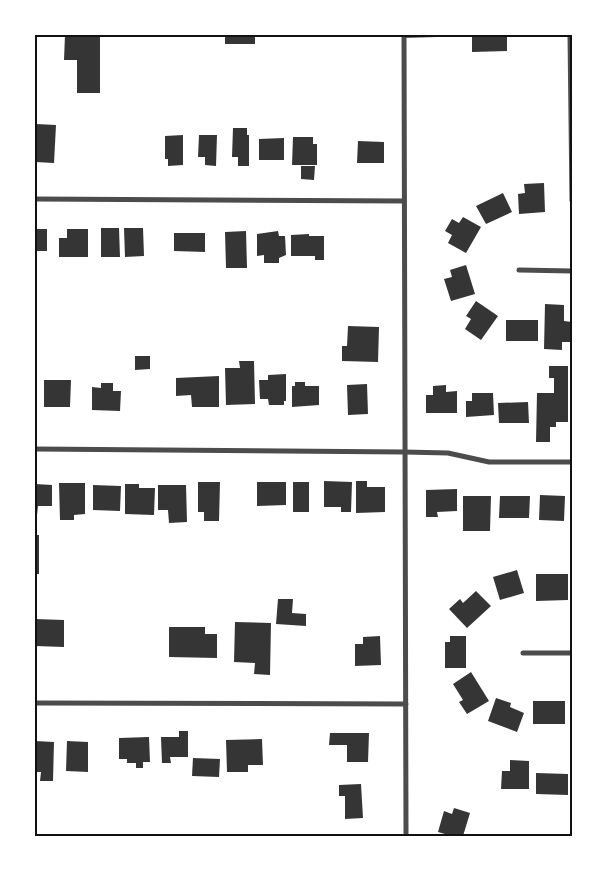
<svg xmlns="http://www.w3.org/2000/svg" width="607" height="871" font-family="Inter,sans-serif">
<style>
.building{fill:#353535}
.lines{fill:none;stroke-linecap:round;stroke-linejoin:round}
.service{stroke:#4c4c4c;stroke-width:4}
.minor{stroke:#4c4c4c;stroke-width:5}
.neatline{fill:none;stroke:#111;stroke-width:2}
</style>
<rect width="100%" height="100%" fill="#fff"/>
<g class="building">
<polygon points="65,35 100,35 100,93 77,93 77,60 64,60"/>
<rect x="225" y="35" width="30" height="9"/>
<polygon points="472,35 507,35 507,51 472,52"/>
<polygon points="36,124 56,125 54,163 35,162"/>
<polygon points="233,128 247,128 247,135 249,135 249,166 238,166 238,157 232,157"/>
<polygon points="183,135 183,165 168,166 168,159 165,159 165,136"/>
<polygon points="199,135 217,135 216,166 205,165 205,157 198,157"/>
<polygon points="293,137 313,137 313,144 317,144 317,165 292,165"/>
<polygon points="284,138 284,160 259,160 259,139"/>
<polygon points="358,141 384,142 384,163 357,163"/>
<polygon points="301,166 315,166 314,180 301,179"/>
<polygon points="544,183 545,212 519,214 518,194 525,193 524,184"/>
<polygon points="503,193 512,212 486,224 476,206"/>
<polygon points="463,217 481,227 466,253 448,243 452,235 445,231 452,219 459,223"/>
<polygon points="101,228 119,228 120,257 101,257"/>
<polygon points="124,228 143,228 144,256 125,257"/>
<rect x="35" y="229" width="12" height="22"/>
<polygon points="67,229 88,229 88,257 59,257 59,238 67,238"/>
<polygon points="246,231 247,268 226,268 225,232"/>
<polygon points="278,231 279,236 285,236 286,255 279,258 279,263 264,263 264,255 257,256 257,234"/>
<polygon points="174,233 205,233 205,252 174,251"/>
<polygon points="309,234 309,236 324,236 324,260 315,260 315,256 291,256 291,235"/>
<polygon points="466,265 475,294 451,301 444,279 452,277 450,270"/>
<polygon points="476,301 498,316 481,340 465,329 471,319 466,316"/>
<polygon points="545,304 564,305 564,321 572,322 572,342 562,342 562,350 544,349"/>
<rect x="506" y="320" width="32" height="21"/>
<polygon points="348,326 379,327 378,362 342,361 342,346 347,346"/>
<polygon points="135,356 150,356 150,369 135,370"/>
<polygon points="239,361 254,361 255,404 226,405 225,368 240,368"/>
<polygon points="549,366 568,366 568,422 556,422 556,427 550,427 550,442 536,442 537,393 554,393 554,378 549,378"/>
<polygon points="286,374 286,401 284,401 284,405 269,405 268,399 260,399 259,380 268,380 268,375"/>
<polygon points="219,376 219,407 192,407 191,395 176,396 176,378"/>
<polygon points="44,380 71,380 70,407 44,407"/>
<polygon points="295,382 305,382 305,386 319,386 319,405 292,407 292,386 295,386"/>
<polygon points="101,383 113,383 113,391 121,391 120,411 92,410 92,387 101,388"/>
<polygon points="367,384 368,414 348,415 347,385"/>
<polygon points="446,385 446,392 457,391 457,413 426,413 426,395 433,395 433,386"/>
<polygon points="472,393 493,393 494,415 466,417 466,401 472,401"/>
<polygon points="528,402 529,423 499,423 498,403"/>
<polygon points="324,481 352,482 351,512 341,512 341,507 324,507"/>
<polygon points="356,481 367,481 367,487 385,487 385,512 356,513"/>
<polygon points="198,482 220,482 219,521 204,521 204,512 198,512"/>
<polygon points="257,482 286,482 286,505 257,506"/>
<rect x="293" y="482" width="16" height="30"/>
<polygon points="59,483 85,483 85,514 74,515 74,520 60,520"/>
<polygon points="35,484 52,485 52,506 38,506 37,515 35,515"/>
<polygon points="125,484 139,484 139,488 155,488 154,515 125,514"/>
<polygon points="93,485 121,486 120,511 93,510"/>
<polygon points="158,485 186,485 187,522 169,523 168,510 158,510"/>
<polygon points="457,489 457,511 437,512 438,517 426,517 426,490"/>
<polygon points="540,495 565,496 564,521 539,520"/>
<polygon points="463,496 491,496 490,531 463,531"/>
<polygon points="500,496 530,496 529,518 499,518"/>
<rect x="35" y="535" width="4" height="39"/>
<polygon points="517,570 524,593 500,600 493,577"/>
<polygon points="536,574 568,574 568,600 536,601"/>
<polygon points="476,591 491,606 467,628 449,609 460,599 463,603"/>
<polygon points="278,599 293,599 292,613 306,614 306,626 276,624"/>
<polygon points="35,619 64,620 64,647 35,646"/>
<polygon points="235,622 271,623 270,675 254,674 255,663 234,662"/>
<polygon points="169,627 205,627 205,634 217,634 217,658 169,657"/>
<polygon points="380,636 381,665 355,666 355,644 363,644 363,637"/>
<polygon points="450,636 466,636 466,668 445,668 445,642 450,642"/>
<polygon points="471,672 489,701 467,714 459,702 463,700 453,684"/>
<polygon points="496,698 511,703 510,707 524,713 517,732 488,721"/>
<rect x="533" y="701" width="32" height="23"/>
<polygon points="179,731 188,731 188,757 170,757 171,763 162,763 161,737 179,737"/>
<polygon points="330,733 369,733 368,762 347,762 347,745 329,745"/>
<polygon points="149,737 150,762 143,762 143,768 136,768 136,763 127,763 127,759 119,759 119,738"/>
<polygon points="262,739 263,765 248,765 248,772 227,772 226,740"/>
<polygon points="35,741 54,742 53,781 40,781 41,772 35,772"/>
<polygon points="67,741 88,742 88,772 66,771"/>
<polygon points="193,758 220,759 219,777 192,776"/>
<polygon points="510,760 529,761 529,789 501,789 502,771 510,771"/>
<polygon points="536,773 568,774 568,795 536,794"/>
<polygon points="361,784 363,818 345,819 345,796 339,796 339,785"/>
<polygon points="454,808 470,813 463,836 452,836 438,832 444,811 452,814"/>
</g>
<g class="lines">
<polyline class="service" points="404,36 437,35"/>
<g class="minor">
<polyline points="404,35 406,836"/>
<polyline points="570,35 572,201"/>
<polyline points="35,199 404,201"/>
<polyline points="519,270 572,271"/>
<polyline points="35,449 404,452 448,453 489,462 572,462"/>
<polyline points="523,653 572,653"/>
<polyline points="35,703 406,704"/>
</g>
</g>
<rect width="607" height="871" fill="none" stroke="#ffffff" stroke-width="72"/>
<rect x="36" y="36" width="535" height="799" class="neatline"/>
</svg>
